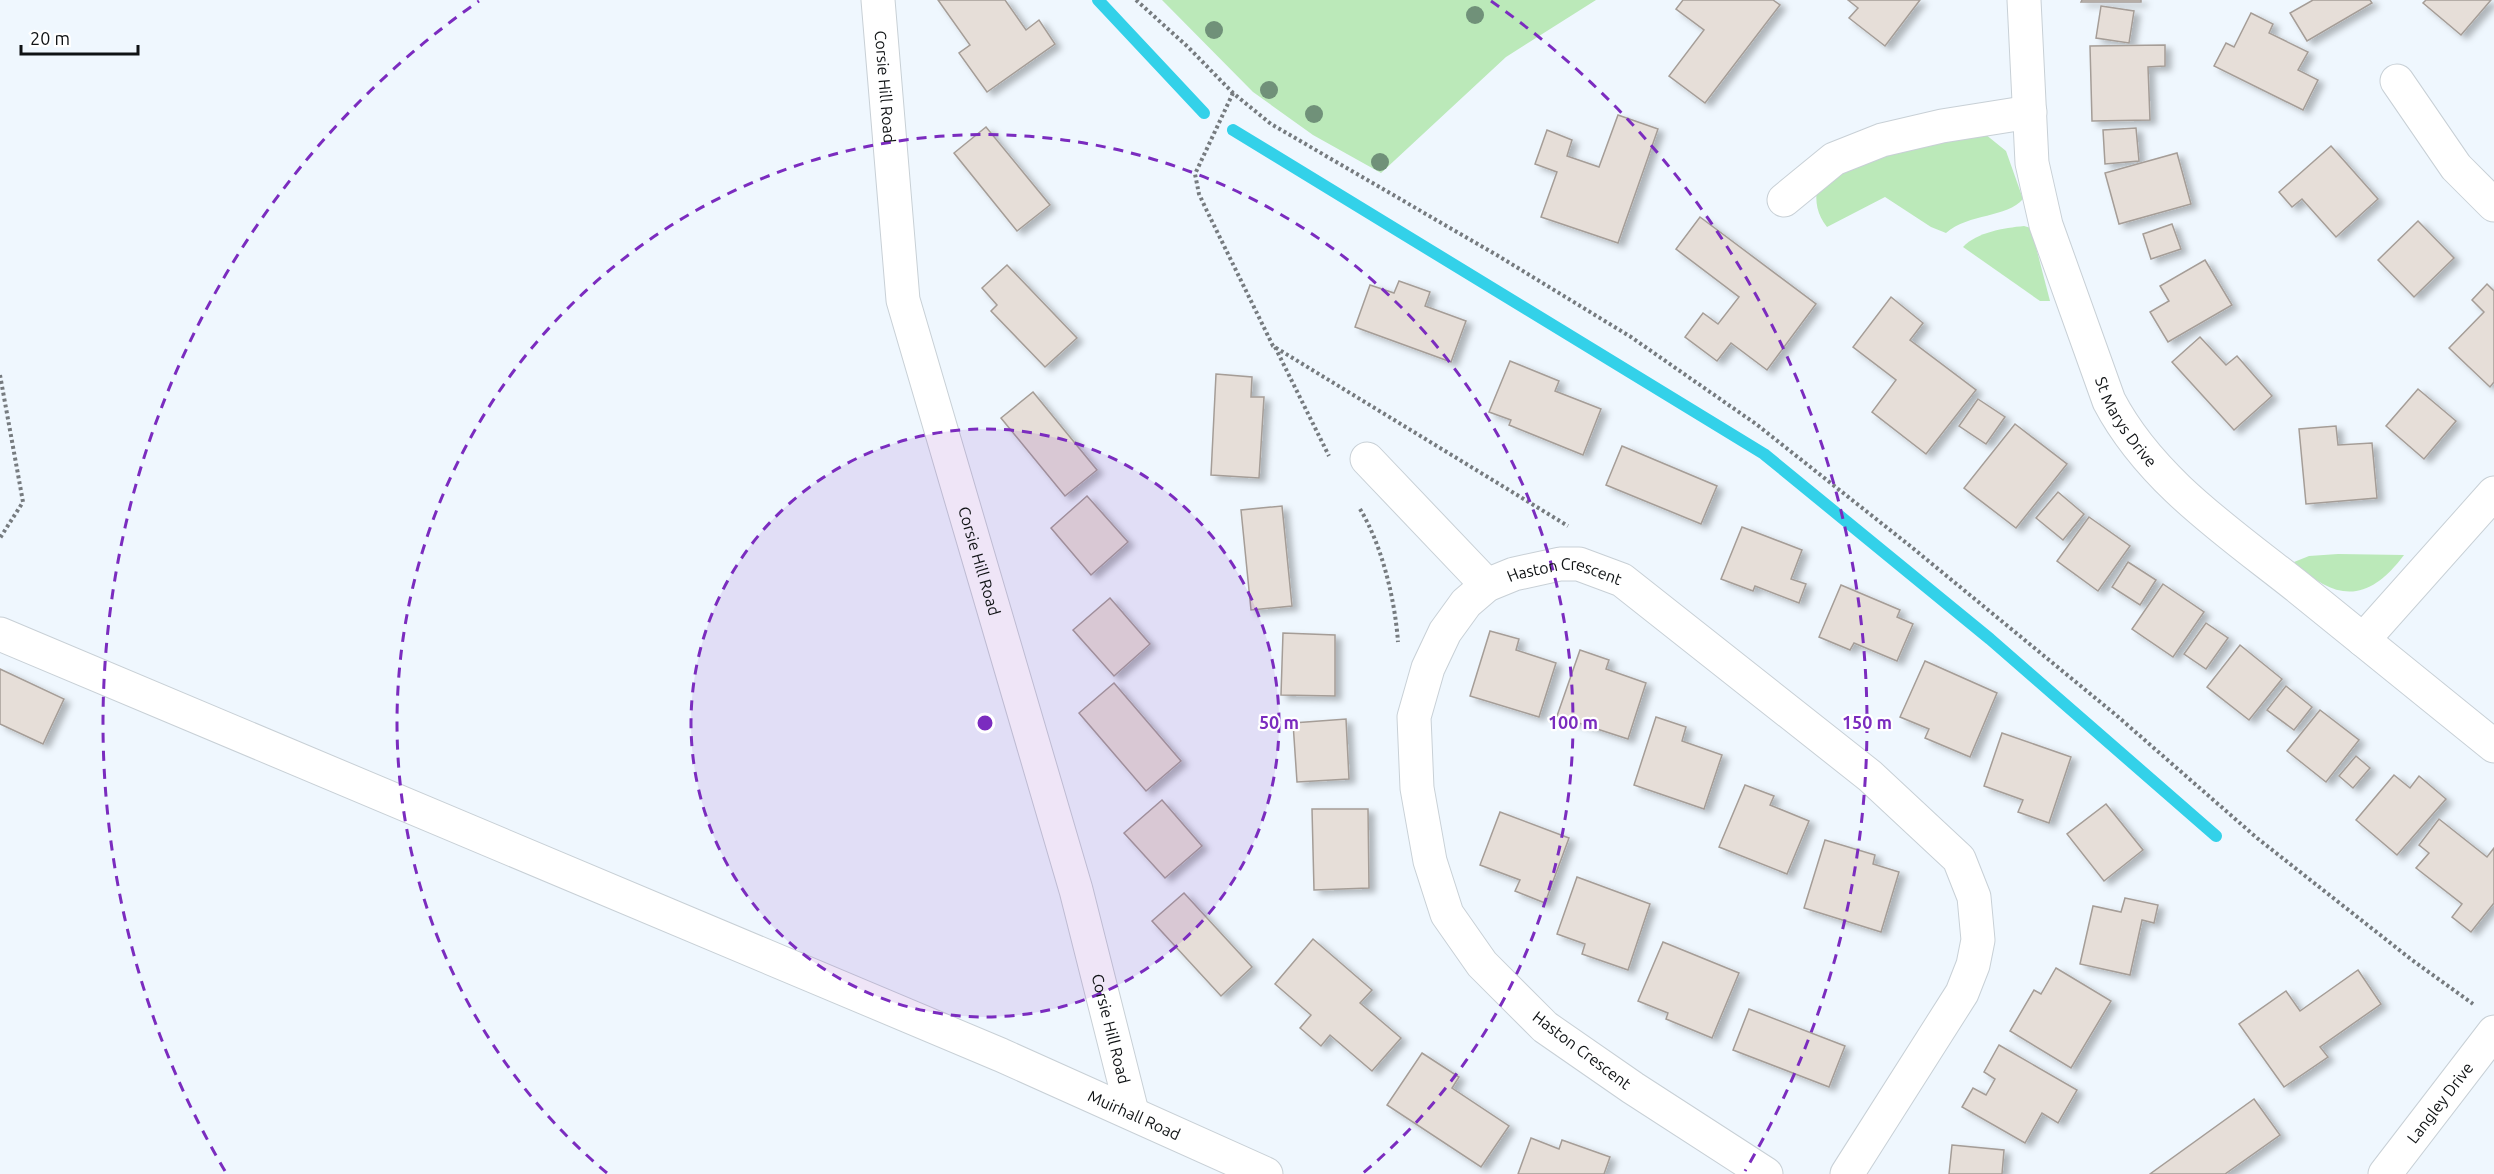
<svg xmlns="http://www.w3.org/2000/svg" width="2494" height="1174" font-family="Ubuntu,sans-serif">
<style>
.green{fill:#bbe9b9}
.lines{fill:none;stroke-linecap:round;stroke-linejoin:round}
.stream{stroke:#33d1e9;stroke-width:12}
.building{fill:#e6ded8;stroke:#a59d97;stroke-width:1.5;filter:url(#shadow)}
.minor-casing{stroke:#c8d0d6;stroke-width:35}
.path{stroke:#767b7f;stroke-width:4;stroke-dasharray:3 3;stroke-linecap:butt}
.minor{stroke:#fff;stroke-width:33}
.tree{fill:#709179}
.ring{fill:none;stroke:#7b2cbf;stroke-width:3;stroke-dasharray:10 8}
.labels{text-anchor:middle;stroke-width:4.5;stroke-linejoin:round;paint-order:stroke}
.street-label{font-size:16px;fill:#0f1214;stroke:#fff}
.centre{fill:#7b2cbf;stroke:#fff;stroke-width:3}
.ring-label{font-size:18px;text-anchor:middle;font-weight:bold;fill:#7b2cbf;stroke:#fff;stroke-width:4.5;stroke-linejoin:round;paint-order:stroke}
</style>
<defs>
<filter id="shadow"><feDropShadow dx="6" dy="4" stdDeviation="3" flood-color="#0004"/></filter>
</defs>
<rect width="100%" height="100%" fill="#eff7fe"/>
<g class="green">
<polygon points="1162,0 1596,0 1506,57 1381,173 1313,135 1253,92"/>
<path d="M1985,134L2006,151L2023,199C2007,218 1969,213 1946,233L1931,227L1885,197L1827,227C1817,214 1815,203 1817,186L1889,146Z"/>
<path d="M2024,226L2031,228L2050,301H2040L1963,247C1977,232 2004,228 2024,226Z"/>
<path d="M2338,554L2404,555C2368,603 2336,602 2294,562L2309,556Z"/>
</g>
<g class="lines">
<g class="stream">
<polyline points="1098,0 1204,113"/>
<polyline points="1233,130 1764,454 1990,639 2216,836"/>
</g>
</g>
<g class="building">
<polygon points="938,0 1005,0 1026,30 1039,20 1055,44 987,92 959,53 970,45"/>
<polygon points="1683,0 1773,0 1780,5 1705,103 1669,76 1704,30 1676,9"/>
<polygon points="1848,0 1920,0 1885,46 1849,18 1858,8"/>
<polygon points="2082,0 2141,0 2141,2 2081,2"/>
<polygon points="2313,0 2370,0 2372,3 2307,41 2290,13"/>
<polygon points="2426,0 2491,0 2461,35 2423,3"/>
<polygon points="2101,6 2134,11 2129,43 2096,38"/>
<polygon points="2251,13 2273,24 2269,33 2308,52 2298,70 2318,80 2303,110 2214,66 2226,43 2234,47"/>
<polygon points="2165,45 2165,66 2148,67 2150,120 2092,121 2090,46"/>
<polygon points="1618,115 1658,129 1618,243 1541,217 1557,172 1535,164 1547,130 1572,140 1567,156 1599,167"/>
<polygon points="986,127 1050,205 1017,231 954,153"/>
<polygon points="2136,128 2139,161 2105,164 2103,130"/>
<polygon points="2331,146 2378,199 2336,237 2302,199 2292,207 2279,192"/>
<polygon points="2177,153 2191,204 2119,224 2105,173"/>
<polygon points="1700,217 1816,304 1767,370 1731,343 1717,361 1685,337 1703,313 1718,324 1739,297 1676,249"/>
<polygon points="2418,221 2454,258 2414,297 2378,260"/>
<polygon points="2172,224 2181,249 2151,259 2143,234"/>
<polygon points="2205,260 2232,305 2168,342 2150,312 2169,301 2160,286"/>
<polygon points="1007,265 1077,338 1045,367 991,311 997,305 982,288"/>
<polygon points="1399,281 1430,292 1425,306 1466,321 1451,362 1355,327 1370,285 1394,293"/>
<polygon points="2487,284 2494,291 2494,382 2490,387 2449,348 2484,312 2472,300"/>
<polygon points="1891,297 1923,323 1910,340 1976,390 1926,454 1872,412 1896,380 1853,347"/>
<polygon points="2200,337 2226,365 2237,356 2272,396 2234,430 2172,362"/>
<polygon points="1510,361 1559,381 1555,391 1601,409 1583,455 1509,425 1511,420 1489,412"/>
<polygon points="1216,374 1252,377 1251,397 1264,397 1259,478 1211,475"/>
<polygon points="2418,389 2456,421 2424,459 2386,426"/>
<polygon points="1033,392 1097,470 1065,496 1001,418"/>
<polygon points="1978,399 2005,417 1986,444 1959,426"/>
<polygon points="2015,424 2067,464 2016,528 1964,488"/>
<polygon points="2336,426 2338,445 2372,443 2377,498 2306,504 2299,429"/>
<polygon points="1622,446 1717,486 1701,524 1606,485"/>
<polygon points="2058,492 2084,514 2063,540 2036,518"/>
<polygon points="1087,496 1128,542 1091,575 1051,528"/>
<polygon points="1282,506 1292,606 1251,610 1241,510"/>
<polygon points="2089,517 2130,546 2098,591 2057,561"/>
<polygon points="1742,527 1802,550 1791,579 1806,584 1799,603 1755,586 1753,591 1721,579"/>
<polygon points="2128,562 2156,580 2140,605 2112,587"/>
<polygon points="2163,584 2204,612 2173,657 2132,629"/>
<polygon points="1841,585 1900,610 1897,617 1913,624 1897,661 1854,643 1850,650 1819,637"/>
<polygon points="1110,598 1150,644 1114,676 1073,630"/>
<polygon points="2206,623 2228,638 2206,669 2184,654"/>
<polygon points="1490,631 1519,639 1516,650 1556,663 1539,717 1470,696"/>
<polygon points="1283,633 1335,635 1335,696 1281,695"/>
<polygon points="2240,645 2282,679 2249,720 2207,687"/>
<polygon points="1580,650 1609,660 1606,669 1646,683 1628,739 1557,716"/>
<polygon points="1925,661 1997,693 1970,757 1925,738 1929,729 1900,717"/>
<polygon points="0,669 64,699 43,744 0,724"/>
<polygon points="1114,683 1181,761 1146,791 1079,713"/>
<polygon points="2286,686 2312,707 2294,730 2267,710"/>
<polygon points="2320,710 2359,740 2326,782 2287,751"/>
<polygon points="1656,717 1686,727 1682,741 1722,755 1704,809 1634,785"/>
<polygon points="1346,719 1349,779 1297,782 1293,723"/>
<polygon points="2002,733 2071,757 2049,823 2018,812 2023,800 1984,786"/>
<polygon points="2356,756 2370,768 2353,788 2339,776"/>
<polygon points="2394,775 2410,788 2419,776 2446,799 2397,855 2356,820"/>
<polygon points="1745,785 1774,796 1770,805 1809,821 1787,874 1719,847"/>
<polygon points="1162,800 1202,846 1165,878 1124,833"/>
<polygon points="2106,804 2143,850 2104,881 2067,834"/>
<polygon points="1312,809 1368,809 1369,888 1314,890"/>
<polygon points="1500,812 1569,838 1545,903 1515,891 1520,880 1480,865"/>
<polygon points="2439,819 2487,857 2494,848 2494,903 2471,932 2452,917 2462,904 2416,868 2429,853 2419,845"/>
<polygon points="1825,840 1875,855 1873,864 1899,872 1881,932 1804,908"/>
<polygon points="1577,877 1650,904 1628,970 1582,954 1585,944 1557,934"/>
<polygon points="1184,893 1252,967 1221,996 1152,921"/>
<polygon points="2125,898 2158,905 2154,923 2142,920 2130,975 2080,964 2093,906 2121,912"/>
<polygon points="1313,939 1372,990 1360,1003 1401,1038 1372,1071 1330,1035 1321,1046 1300,1028 1311,1015 1275,984"/>
<polygon points="1663,942 1739,973 1712,1038 1666,1019 1668,1013 1638,1001"/>
<polygon points="2056,968 2111,1001 2071,1068 2010,1031 2034,990 2041,994"/>
<polygon points="2358,970 2381,1004 2320,1047 2328,1057 2284,1087 2239,1024 2286,991 2300,1011"/>
<polygon points="1749,1009 1845,1046 1829,1087 1733,1050"/>
<polygon points="1999,1045 2077,1090 2058,1123 2042,1113 2025,1143 1962,1107 1973,1088 1986,1095 1995,1079 1984,1072"/>
<polygon points="1422,1053 1459,1077 1452,1088 1509,1126 1481,1167 1387,1105"/>
<polygon points="2254,1099 2280,1135 2225,1174 2150,1174"/>
<polygon points="1531,1138 1559,1149 1562,1140 1610,1157 1604,1174 1518,1174"/>
<polygon points="1952,1145 2004,1150 2002,1174 1949,1174"/>
</g>
<g class="lines">
<g class="minor-casing">
<g id="minor">
<path id="s1" d="M878,0L903,300L1076,890L1132,1112"/>
<path id="s2" d="M2024,0L2032,163L2046,225L2109,401C2151,481 2230,533 2299,588C2364,640 2429,693 2494,746"/>
<polyline points="2397,81 2456,167 2494,205"/>
<polyline points="1784,200 1834,159 1882,140 1942,126 2030,112"/>
<polyline points="1367,459 1487,585"/>
<path id="s3" d="M0,634L1001,1055L1266,1174"/>
<polyline points="2363,640 2494,493"/>
<path id="s4" d="M1766,1174L1633,1088L1545,1027L1482,964L1447,914L1430,861L1417,788L1414,717L1428,668L1445,632L1466,603L1487,585L1514,574L1560,564H1579L1622,580L1870,776L1959,859L1974,897L1978,940L1973,965L1962,993L1847,1174"/>
<path id="s5" d="M2385,1174L2494,1032"/>
</g>
</g>
<g class="path">
<polyline points="1136,0 1188,47 1233,93 1271,124 1500,257 1631,337 1756,424 1909,545 2116,715 2257,838 2412,960 2473,1004"/>
<polyline points="1233,93 1195,174 1199,194 1206,209 1273,346 1568,526"/>
<polyline points="1275,347 1329,456"/>
<polyline points="0,375 23,502 0,538"/>
<path d="M1360,509C1382,545 1395,600 1398,642"/>
</g>
<use href="#minor" class="minor"/>
</g>
<g class="tree">
<circle cx="1475" cy="15" r="9"/>
<circle cx="1214" cy="30" r="9"/>
<circle cx="1269" cy="90" r="9"/>
<circle cx="1314" cy="114" r="9"/>
<circle cx="1380" cy="162" r="9"/>
</g>
<circle cx="985" cy="723" r="294" fill="#7b2cbf" fill-opacity=".12"/>
<g class="ring">
<circle cx="985" cy="723" r="294"/>
<path d="M607 1173A588 588 0 1 1 1363 1173"/>
<path d="M225 1171A882 882 0 0 1 479 1M1491 1A882 882 0 0 1 1745 1171"/>
</g>
<g class="labels">
<g class="street-label">
<text dy="6" stroke="none"><textPath href="#s1" startOffset="87">Corsie Hill Road</textPath></text>
<text dy="6" stroke="none"><textPath href="#s2" startOffset="440">St Marys Drive</textPath></text>
<text dy="6" stroke="none"><textPath href="#s1" startOffset="573">Corsie Hill Road</textPath></text>
<text dy="6" stroke="none"><textPath href="#s4" startOffset="852">Haston Crescent</textPath></text>
<text dy="6" stroke="none"><textPath href="#s1" startOffset="1059">Corsie Hill Road</textPath></text>
<text transform="translate(1582 1050) rotate(37)" y="6">Haston Crescent</text>
<text dy="6" stroke="none"><textPath href="#s5" startOffset="90">Langley Drive</textPath></text>
<text dy="6" stroke="none"><textPath href="#s3" startOffset="1232">Muirhall Road</textPath></text>
</g>
</g>
<circle cx="985" cy="723" r="9" class="centre"/>
<g class="ring-label">
<text x="1279" y="729">50 m</text>
<text x="1573" y="729">100 m</text>
<text x="1867" y="729">150 m</text>
</g>
<path d="M21 45v9h117v-9" fill="none" stroke="#0f1214" stroke-width="3"/>
<text x="30" y="45" font-size="18" fill="#0f1214" stroke="#ffffff" stroke-width="4.5" paint-order="stroke">20 m</text>
</svg>
